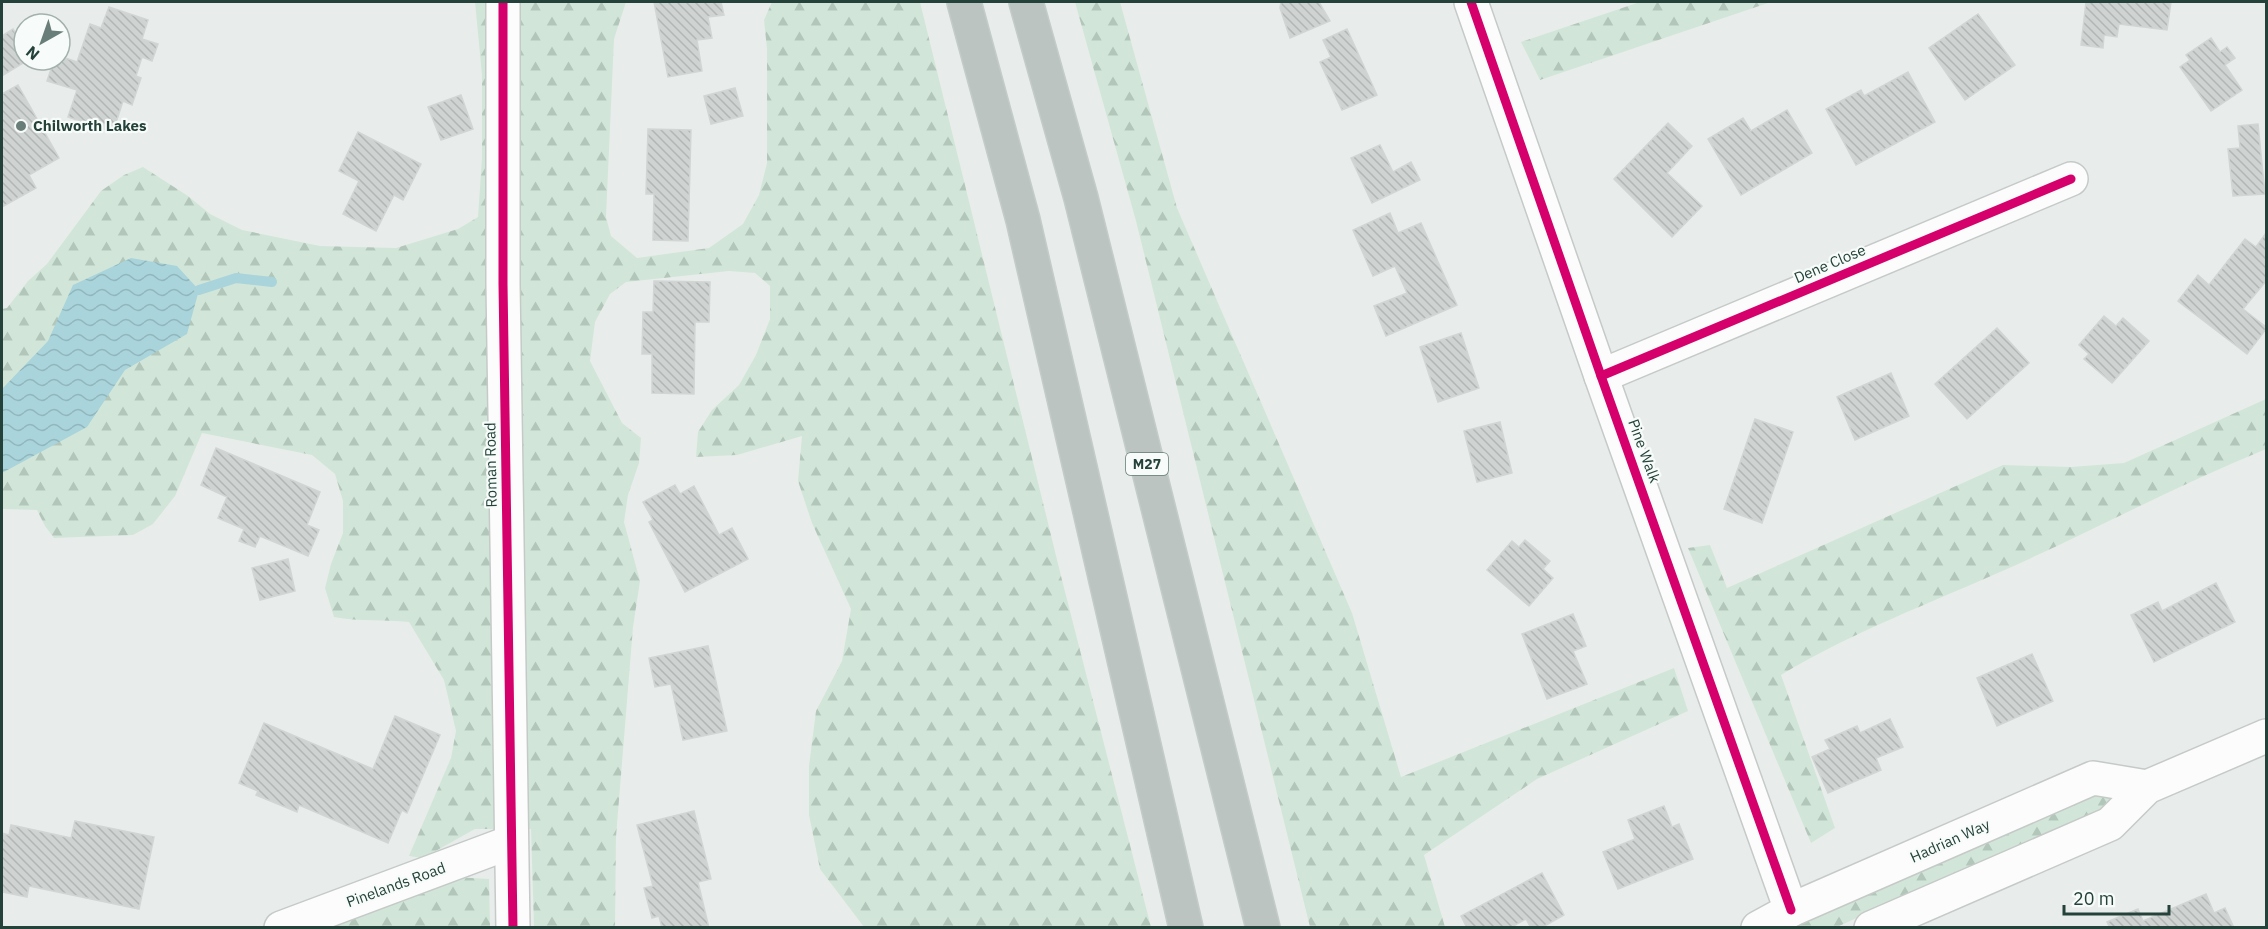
<svg xmlns="http://www.w3.org/2000/svg" width="2268" height="929" font-family="'IBM Plex Sans',sans-serif">
<style>
.forest{fill:url(#forest-firs)}
.water{fill:url(#water-waves)}
.lines{fill:none;stroke-linecap:round;stroke-linejoin:round}
.stream{stroke:#a9d4db;stroke-width:10}
.building{fill:url(#building-back-hatch);stroke:#d1d6d4;stroke-width:1.5}
.street-casing{stroke:#c5cac8;stroke-width:36}
.highway-casing{stroke:#c3ccc9;stroke-width:36}
.street{stroke:#fcfcfc;stroke-width:33}
.highway{stroke:#bcc4c2;stroke-width:33}
.cycleway-casing{stroke:#f7fbf9;stroke-width:13}
.cycleway{stroke:#d6006c;stroke-width:9}
.poi-dot{fill:#697e78;stroke:#f7fbf9;stroke-width:2}
.labels{text-anchor:middle;stroke-width:4.5;stroke-linejoin:round;paint-order:stroke}
.shield{fill:#f7fbf9;stroke:#637a73;stroke-width:1.5}
.shield-label{font-size:14px;font-weight:bold;fill:#24423a}
.poi-label{font-size:15px;font-weight:bold;fill:#24423a;stroke:#f7fbf9;text-anchor:start}
.street-label{font-size:15px;fill:#24423a;stroke:#f7fbf9}
</style>
<defs>
<pattern id="forest-firs" width="22" height="20" patternUnits="userSpaceOnUse" patternTransform="scale(1.5)"><rect width="22" height="20" fill="#d1e6d8"/><path d="M5 1l3.5 6h-7zM16 11l3.5 6h-7z" fill="#b3c6ba"/></pattern>
<pattern id="water-waves" width="16" height="10" patternUnits="userSpaceOnUse" patternTransform="scale(1.5)"><rect width="16" height="10" fill="#a9d4db"/><path d="M0 5q4-4 8 0t8 0" fill="none" stroke="#91b7bd"/></pattern>
<pattern id="building-back-hatch" width="6" height="6" patternUnits="userSpaceOnUse" patternTransform="scale(1.5)"><rect width="6" height="6" fill="#cfd4d2"/><path d="M-1 5l2 2M0 0l6 6M5-1l2 2" fill="none" stroke="#b2b7b5"/></pattern>
</defs>
<rect width="100%" height="100%" fill="#e8edeb"/>
<g class="forest">
<path d="M475,2H626L614,39L606,217L611,236L637,258L709,248L743,224L759,195L767,163V49L764,20L772,2H920L1062,580L1151,927H864L820,869L809,815V766L816,711L842,661L851,609L812,523L798,481L802,436L737,455L696,457L698,432L712,410L739,385L756,355L770,319V286L755,273L729,271L626,282L610,294L595,322L590,361L622,423L641,438L639,463L628,495L624,522L640,581L633,627L616,837L615,928L534,927L531,829H475L423,858L409,856L451,758L456,731L444,680L409,622C384,619 359,622 334,617L325,588L331,564L343,533V501L335,474L312,455L202,433L175,496L153,524L133,535L54,538L45,526L37,510L2,509V309L7,308L28,281L47,264L101,191L124,175L143,167L188,196L210,214L242,230L320,246L396,248L458,229L478,217L482,158V75Z"/>
<polygon points="1075,2 1120,2 1177,208 1352,613 1401,777 1674,668 1688,711 1537,779 1424,855 1445,927 1310,927 1136,221"/>
<polygon points="1640,2 1771,2 1540,80 1521,42"/>
<path d="M2266,399V449C2178,485 2094,530 2007,569C1931,603 1852,632 1781,675L1835,828L1811,843L1688,548L1710,545L1727,588L2003,465L2071,467L2124,463Z"/>
<polygon points="2108,793 2110,807 1941,879 1837,927 1788,928 2091,796"/>
<polygon points="454,877 489,879 490,927 330,928"/>
</g>
<polygon class="water" points="131,258 177,266 199,290 187,334 125,370 87,427 2,473 2,389 48,341 73,285"/>
<g class="lines">
<polyline class="stream" points="199,290 236,278 272,282"/>
</g>
<g class="building">
<polygon points="654,2 721,2 724,15 708,17 712,38 697,40 702,71 668,77"/>
<polygon points="1281,2 1319,2 1330,21 1290,38 1280,8"/>
<polygon points="2086,2 2171,2 2167,30 2119,24 2117,37 2104,35 2103,48 2081,45"/>
<polygon points="109,7 148,20 142,39 158,44 152,61 142,57 136,76 141,78 132,105 123,101 113,132 68,117 77,90 47,81 54,60 60,60 60,56 77,62 90,24 101,28"/>
<polygon points="1978,14 2015,65 1965,100 1929,48"/>
<polygon points="13,29 24,46 24,60 28,60 2,76 2,36"/>
<polygon points="1347,29 1377,95 1342,110 1320,62 1331,57 1323,40"/>
<polygon points="2211,38 2220,52 2227,47 2235,58 2225,65 2242,90 2211,111 2180,67 2190,60 2186,55"/>
<polygon points="1908,72 1935,122 1856,165 1826,109 1861,90 1864,96"/>
<polygon points="18,85 59,158 29,175 36,188 2,207 2,94"/>
<polygon points="735,88 743,116 711,124 704,96"/>
<polygon points="461,95 473,129 441,140 428,107"/>
<polygon points="1787,110 1812,153 1741,195 1708,139 1743,118 1751,131"/>
<polygon points="1668,123 1692,146 1667,173 1702,206 1672,237 1614,179"/>
<polygon points="2258,124 2265,194 2233,196 2228,149 2240,148 2238,126"/>
<polygon points="648,129 691,130 688,241 653,240 654,194 646,194"/>
<polygon points="358,132 421,164 403,200 394,195 376,231 343,214 359,181 339,171"/>
<polygon points="1380,145 1393,172 1411,162 1420,180 1372,203 1351,158"/>
<polygon points="1390,213 1398,233 1421,223 1457,305 1386,336 1374,306 1407,293 1395,266 1373,276 1353,230"/>
<polygon points="2266,233 2266,281 2243,309 2266,327 2266,329 2247,354 2178,301 2198,275 2209,285 2245,239 2256,247"/>
<polygon points="654,281 710,282 709,322 695,322 694,394 652,393 652,354 642,354 643,312 653,312"/>
<polygon points="2104,316 2116,326 2123,318 2149,341 2112,383 2084,359 2089,354 2079,345"/>
<polygon points="1997,328 2029,363 1967,419 1935,384"/>
<polygon points="1461,333 1479,388 1438,402 1420,347"/>
<polygon points="1891,373 1909,416 1855,440 1837,397"/>
<polygon points="1755,419 1793,432 1762,523 1724,509"/>
<polygon points="1500,422 1512,473 1477,482 1464,431"/>
<polygon points="216,448 320,492 307,525 319,530 308,556 260,536 255,547 239,541 244,529 218,518 227,497 201,485"/>
<polygon points="675,485 680,494 694,486 719,535 732,528 748,559 685,592 649,522 653,520 643,502"/>
<polygon points="1525,540 1550,561 1543,569 1553,578 1529,606 1487,570 1512,541 1519,547"/>
<polygon points="288,559 295,591 260,600 252,568"/>
<polygon points="2216,583 2235,622 2154,662 2131,615 2158,602 2162,611"/>
<polygon points="1573,614 1586,646 1573,651 1587,684 1547,699 1522,634"/>
<polygon points="708,646 727,731 683,740 671,684 655,687 649,658"/>
<polygon points="2032,654 2053,701 1997,726 1977,678"/>
<polygon points="395,716 440,735 407,813 402,810 388,843 299,805 297,812 256,795 258,791 239,783 264,723 373,769"/>
<polygon points="1890,719 1903,747 1876,758 1881,770 1828,793 1812,757 1830,749 1825,740 1857,726 1860,733"/>
<polygon points="1664,806 1672,827 1679,824 1693,859 1618,889 1603,852 1635,839 1628,820"/>
<polygon points="694,811 711,879 698,882 709,928 662,928 659,916 652,918 644,888 653,886 637,825"/>
<polygon points="75,821 154,837 139,909 29,886 27,897 2,892 2,833 9,835 11,825 71,838"/>
<polygon points="1542,873 1564,915 1541,928 1531,928 1526,919 1510,928 1467,928 1461,916"/>
<polygon points="2206,894 2214,913 2225,908 2234,928 2110,928 2107,922 2138,909 2143,921"/>
</g>
<g class="lines">
<g class="street-casing">
<g id="street">
<polyline points="503,2 503,284 513,928"/>
<polyline points="1471,2 1601,376 1791,910"/>
<polyline points="1601,376 2071,179"/>
<polyline points="281,928 511,842"/>
<polyline points="1758,928 1791,910 2093,778 2147,787"/>
<polyline points="1871,928 2110,824 2147,787 2266,736"/>
</g>
</g>
<g class="highway-casing">
<g id="highway">
<polyline points="964,2 1023,220 1186,928"/>
<polyline points="1026,2 1081,198 1263,928"/>
</g>
</g>
<use href="#street" class="street"/>
<use href="#highway" class="highway"/>
<g class="cycleway-casing">
<g id="cycleway">
<polyline points="503,2 503,284 513,928"/>
<polyline points="1471,2 1601,376 1791,910"/>
<polyline points="1601,376 2071,179"/>
</g>
</g>
<use href="#cycleway" class="cycleway"/>
</g>
<circle class="poi-dot" cx="21" cy="126" r="6"/>
<g class="labels">
<rect class="shield" x="1126" y="453" width="42" height="22" rx="4.5"/>
<g class="shield-label">
<text x="1147" y="469">M27</text>
</g>
<g class="poi-label">
<text x="33" y="131">Chilworth Lakes</text>
</g>
<g class="street-label">
<text transform="translate(1830 264) rotate(-23)" y="5">Dene Close</text>
<text transform="translate(1644 451) rotate(70)" y="5">Pine Walk</text>
<text transform="translate(491 465) rotate(-91)" y="5">Roman Road</text>
<text transform="translate(1950 841) rotate(-24)" y="5">Hadrian Way</text>
<text transform="translate(396 885) rotate(-20)" y="5">Pinelands Road</text>
</g>
</g>
<rect width="2268" height="929" fill="none" stroke="#24423a" stroke-width="6"/>
<g transform="translate(42 42) rotate(220)"><circle r="28" fill="#f7fbf9" stroke="#a3b1ad" stroke-width="1.5"/>
<path d="M0-4.5L10 22L0 15L-10 22Z" fill="#697e78"/>
<text y="-9" font-size="16" font-weight="bold" text-anchor="middle" fill="#24423a">N</text>
</g>
<path d="M2064 905v9h105v-9" fill="none" stroke="#24423a" stroke-width="3"/>
<text x="2073" y="905" font-size="18" fill="#24423a" stroke="#f7fbf9" stroke-width="4.5" paint-order="stroke">20 m</text>
</svg>
